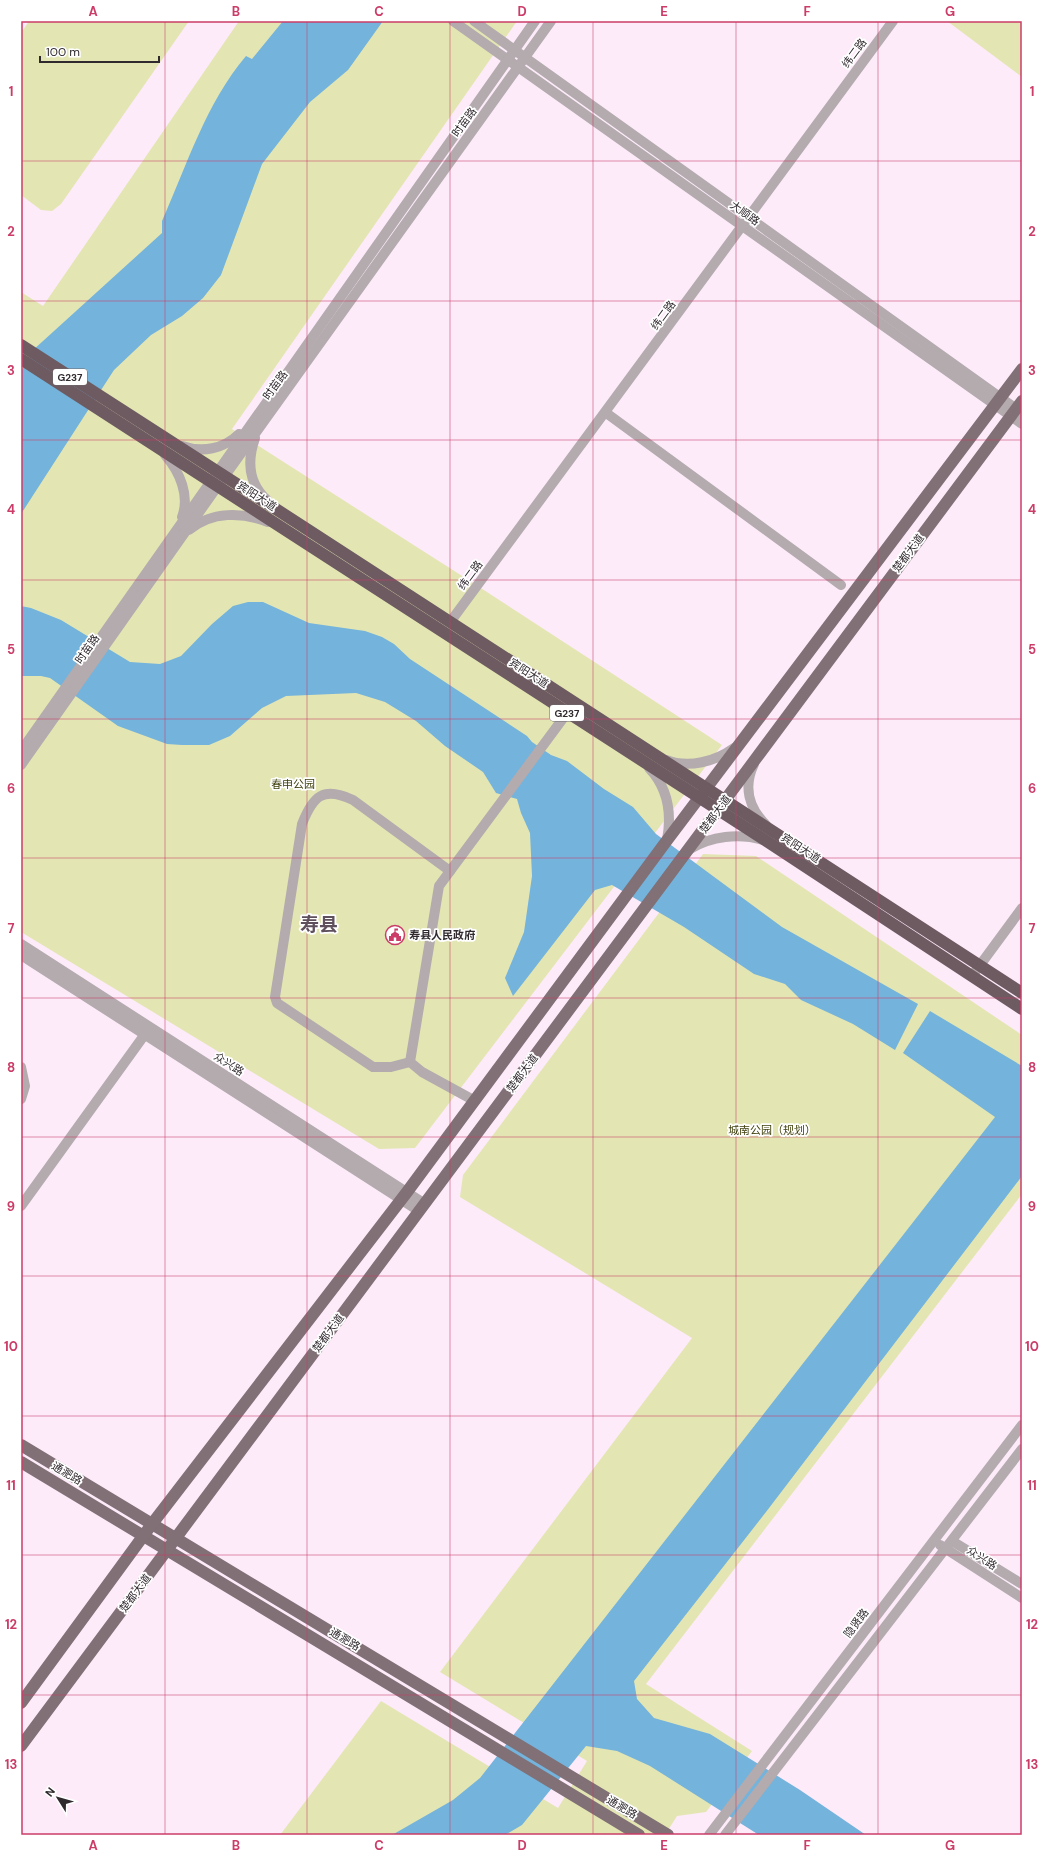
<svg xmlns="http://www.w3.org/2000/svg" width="1043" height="1856" font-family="'DM Sans','Noto Sans SC',sans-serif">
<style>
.green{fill:#e3e6b3}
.water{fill:#74b3db}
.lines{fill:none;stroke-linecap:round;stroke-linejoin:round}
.minor{stroke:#b4abae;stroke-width:10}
.major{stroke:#817076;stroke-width:12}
.highway{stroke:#6e5b62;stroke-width:12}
.grid{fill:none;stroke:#cb3d68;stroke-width:1;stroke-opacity:0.55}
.labels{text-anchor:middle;stroke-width:3.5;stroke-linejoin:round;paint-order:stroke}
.shield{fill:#fff;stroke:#6e6a6d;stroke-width:1}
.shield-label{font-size:10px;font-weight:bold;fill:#302a2f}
.street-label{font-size:11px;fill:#302a2f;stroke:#fff}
.park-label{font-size:11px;fill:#3f400c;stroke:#fff}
.poi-label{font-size:11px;font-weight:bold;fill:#302a2f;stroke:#fff;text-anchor:start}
.town-label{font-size:19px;font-weight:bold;fill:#5f505d;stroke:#fff}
.neatline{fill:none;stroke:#cb3d68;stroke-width:1.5}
.grid-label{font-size:13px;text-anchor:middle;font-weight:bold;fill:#cb3d68}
</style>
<rect width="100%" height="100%" fill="#fdebfa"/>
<g class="green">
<polygon points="29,21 189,21 61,204 52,211 41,210 21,195 21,29 23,30"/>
<polygon points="239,21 517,21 232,429 470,581 722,745 415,1148 379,1149 21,932 21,292 43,306"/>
<polygon points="947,21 1022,21 1022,77"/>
<polygon points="703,854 756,856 1022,1035 1022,1194 646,1684 752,1751 706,1812 677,1816 665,1835 280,1835 381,1701 558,1808 587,1761 440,1672 692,1338 460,1197 463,1175"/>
</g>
<g class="water">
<path d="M283,21H383L348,70L310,102L262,164L221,275L203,298L182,316L151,335L114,370L21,514V372L32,351L162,233V221C187,165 206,103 246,56L252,59Z"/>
<polygon points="248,602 263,602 309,623 365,631 382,637 394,644 410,659 527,736 532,742 551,755 567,761 604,789 633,807 656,834 782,927 918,1004 895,1050 853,1024 801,1000 785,984 754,974 684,927 612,885 595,890 513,996 505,978 524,932 532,876 530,833 521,813 517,799 496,793 483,772 445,746 416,721 385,702 356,693 286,696 262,708 230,736 209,745 182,745 167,744 118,726 50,678 41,676 21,676 21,606 31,608 61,620 130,662 160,664 181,656 212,624 233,606"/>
<polygon points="930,1011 1022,1066 1022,1176 766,1512 634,1681 637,1699 654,1718 710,1734 800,1790 866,1835 759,1835 650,1766 617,1751 586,1746 522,1825 505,1835 392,1835 453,1800 480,1778 995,1117 903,1053"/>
</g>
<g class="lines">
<g class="minor">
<polyline points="453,21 1022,424"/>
<polyline points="474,21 1022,413"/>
<polyline points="609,415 841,585"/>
<path d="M255,438C247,461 248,483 267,500"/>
<path d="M182,446C202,453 224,449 239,434"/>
<path d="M165,455C180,472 190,496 182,517"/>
<path d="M189,530C212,511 242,512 268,522"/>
<polyline points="451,621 893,21"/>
<polyline points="21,751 535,21"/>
<path d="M666,760C689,769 716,761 734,748"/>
<path d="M754,764C743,787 749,808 766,825"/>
<polyline points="21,765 224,477 551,21"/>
<path d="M649,768C668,788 672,813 667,840"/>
<path d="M690,849C711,836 739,833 763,840"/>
<polyline points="21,944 425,1204"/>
<polyline points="21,955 419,1211"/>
<polyline points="972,976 1022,908"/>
<path d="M410,1062L391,1067H373L277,1003L275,997L302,824C313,796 323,786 353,800L450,871"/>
<polyline points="21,1067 25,1086 21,1099"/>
<polyline points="475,1101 422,1072 410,1062 439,886 567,713"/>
<polyline points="21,1206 148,1030"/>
<polyline points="952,1541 1022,1584"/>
<polyline points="940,1545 1022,1598"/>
<polyline points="709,1835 1022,1425"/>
<polyline points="725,1835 1022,1449"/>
</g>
<g class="major">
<polyline points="21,1445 668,1835"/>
<polyline points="21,1462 639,1835"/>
<polyline points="21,1703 152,1524 407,1192 665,843 1022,369"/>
<polyline points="21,1746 1022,401"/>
</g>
<g class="highway">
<path d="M21,345C356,559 688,778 1022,993"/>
<polyline points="21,359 768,842 1022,1009"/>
</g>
</g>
<path class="grid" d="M165,21V1835M307,21V1835M450,21V1835M593,21V1835M736,21V1835M878,21V1835M21,161H1022M21,301H1022M21,440H1022M21,580H1022M21,719H1022M21,858H1022M21,998H1022M21,1137H1022M21,1276H1022M21,1416H1022M21,1555H1022M21,1695H1022"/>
<defs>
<g id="civic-ring" transform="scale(1)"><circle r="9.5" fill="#fff" stroke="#cb3d68" stroke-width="1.5"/><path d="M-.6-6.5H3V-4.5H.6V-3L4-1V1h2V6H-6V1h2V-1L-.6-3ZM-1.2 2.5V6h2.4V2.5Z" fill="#cb3d68"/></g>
</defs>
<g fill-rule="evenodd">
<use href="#civic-ring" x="395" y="935"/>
</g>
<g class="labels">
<g class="shield">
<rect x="53" y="369" width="34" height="16" rx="3"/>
<rect x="550" y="705" width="34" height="16" rx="3"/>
</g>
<g class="shield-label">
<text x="70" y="381">G237</text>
<text x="567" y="717">G237</text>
</g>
<g class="street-label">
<text transform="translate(854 53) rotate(-54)" y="4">纬二路</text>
<text transform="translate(464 122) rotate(-54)" y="4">时苗路</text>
<text transform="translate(745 213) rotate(35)" y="4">大顺路</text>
<text transform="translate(663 315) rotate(-54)" y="4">纬二路</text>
<text transform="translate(275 385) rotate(-54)" y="4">时苗路</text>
<text transform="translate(257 496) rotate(33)" y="4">宾阳大道</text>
<text transform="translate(908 553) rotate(-53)" y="4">楚都大道</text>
<text transform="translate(470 575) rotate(-54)" y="4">纬二路</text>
<text transform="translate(87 649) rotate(-55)" y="4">时苗路</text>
<text transform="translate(529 673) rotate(33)" y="4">宾阳大道</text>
<text transform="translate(715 814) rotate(-53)" y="4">楚都大道</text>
<text transform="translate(801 848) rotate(33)" y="4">宾阳大道</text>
<text transform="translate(229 1064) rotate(33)" y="4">众兴路</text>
<text transform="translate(522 1073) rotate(-53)" y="4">楚都大道</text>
<text transform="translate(328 1333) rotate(-53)" y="4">楚都大道</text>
<text transform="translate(67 1473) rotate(31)" y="4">通淝路</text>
<text transform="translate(982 1558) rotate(33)" y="4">众兴路</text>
<text transform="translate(135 1593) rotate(-53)" y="4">楚都大道</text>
<text transform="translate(856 1623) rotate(-53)" y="4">隐贤路</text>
<text transform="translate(345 1639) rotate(31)" y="4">通淝路</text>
<text transform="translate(622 1807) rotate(31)" y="4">通淝路</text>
</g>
<g class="park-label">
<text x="293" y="788">春申公园</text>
<text x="772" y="1134">城南公园（规划）</text>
</g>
<g class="poi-label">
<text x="409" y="939">寿县人民政府</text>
</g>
<g class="town-label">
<text x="319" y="931">寿县</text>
</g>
</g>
<rect width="1043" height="1856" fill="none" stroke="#ffffff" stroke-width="44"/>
<g transform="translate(58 1798) rotate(307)" stroke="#ffffff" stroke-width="3" paint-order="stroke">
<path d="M0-3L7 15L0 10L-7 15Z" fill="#302a2f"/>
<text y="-6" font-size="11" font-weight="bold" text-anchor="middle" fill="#302a2f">N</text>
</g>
<path d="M40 56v6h119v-6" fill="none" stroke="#302a2f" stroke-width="2"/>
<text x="46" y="56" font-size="12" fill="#302a2f" stroke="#ffffff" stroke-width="3" paint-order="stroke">100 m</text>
<rect x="22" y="22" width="999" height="1812" class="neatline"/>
<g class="grid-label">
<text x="93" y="16">A</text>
<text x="236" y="16">B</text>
<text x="379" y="16">C</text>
<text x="522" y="16">D</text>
<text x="664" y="16">E</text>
<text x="807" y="16">F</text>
<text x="950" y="16">G</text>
<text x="11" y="96">1</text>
<text x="1032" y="96">1</text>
<text x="11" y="236">2</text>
<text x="1032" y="236">2</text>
<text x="11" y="375">3</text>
<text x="1032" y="375">3</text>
<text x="11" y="514">4</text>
<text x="1032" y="514">4</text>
<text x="11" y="654">5</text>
<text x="1032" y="654">5</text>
<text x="11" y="793">6</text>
<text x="1032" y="793">6</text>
<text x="11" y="933">7</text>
<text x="1032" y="933">7</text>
<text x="11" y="1072">8</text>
<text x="1032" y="1072">8</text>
<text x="11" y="1211">9</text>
<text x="1032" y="1211">9</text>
<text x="11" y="1351">10</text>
<text x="1032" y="1351">10</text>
<text x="11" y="1490">11</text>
<text x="1032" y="1490">11</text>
<text x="11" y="1629">12</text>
<text x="1032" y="1629">12</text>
<text x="11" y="1769">13</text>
<text x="1032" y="1769">13</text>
<text x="93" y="1850">A</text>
<text x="236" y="1850">B</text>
<text x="379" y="1850">C</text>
<text x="522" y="1850">D</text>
<text x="664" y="1850">E</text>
<text x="807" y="1850">F</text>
<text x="950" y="1850">G</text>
</g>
</svg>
